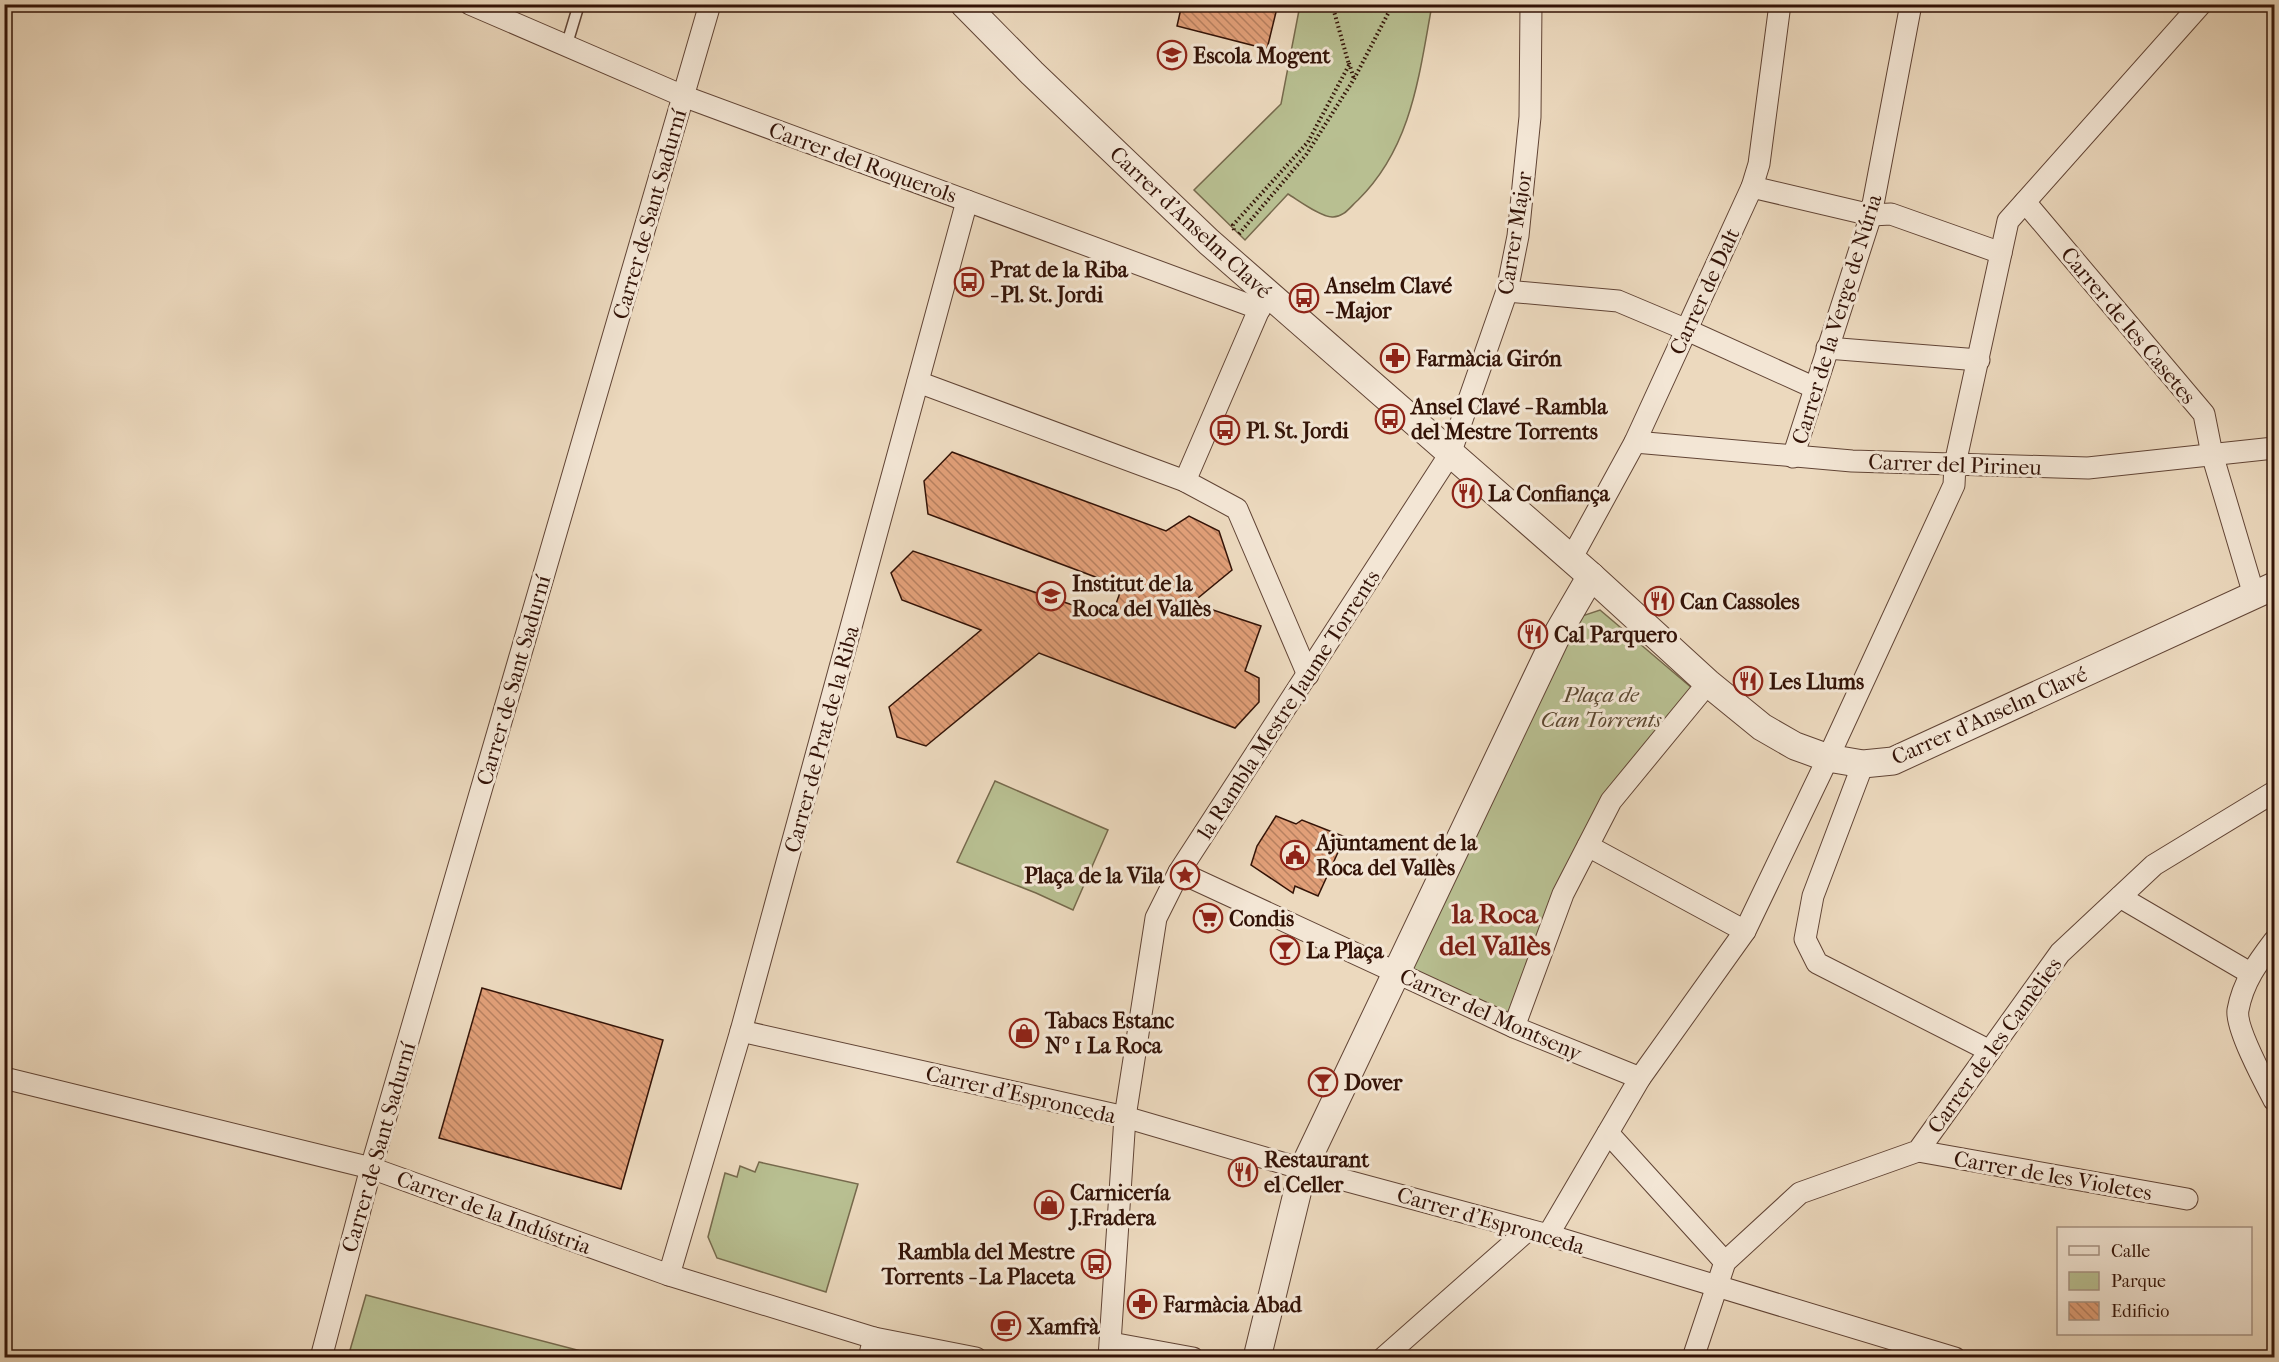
<svg xmlns="http://www.w3.org/2000/svg" width="2279" height="1362" font-family="'IM FELL French Canon',serif">
<style>
.green{fill:#b8bf91;stroke:#76694c;stroke-width:1.5}
.building{fill:url(#building-back-hatch);stroke:#331307;stroke-width:1.5}
.lines{fill:none;stroke-linecap:round;stroke-linejoin:round}
.service-casing{stroke:#614435;stroke-width:13}
.minor-casing{stroke:#614435;stroke-width:23}
.tertiary-casing{stroke:#614435;stroke-width:29}
.path{stroke:#331307;stroke-width:4;stroke-dasharray:1.5 3;stroke-linecap:butt}
.service{stroke:#f3e6d5;stroke-width:10}
.minor{stroke:#f3e6d5;stroke-width:21}
.tertiary{stroke:#f3e6d5;stroke-width:27}
.labels{text-anchor:middle;stroke-width:6;stroke-linejoin:round;paint-order:stroke}
.poi-label{font-size:22px;font-weight:bold;fill:#331307;stroke:#f3e6d5;text-anchor:start}
.street-label{font-size:22px;fill:#331307;stroke:#f3e6d5}
.park-label{font-size:22px;font-style:italic;fill:#5b4730;stroke:#f3e6d5}
.district-label{font-size:28px;font-weight:bold;fill:#7a1f14;stroke:#f3e6d5}
</style>
<defs>
<pattern id="building-back-hatch" width="6" height="6" patternUnits="userSpaceOnUse" patternTransform="scale(1.5)"><rect width="6" height="6" fill="#e19f78"/><path d="M-1 5l2 2M0 0l6 6M5-1l2 2" fill="none" stroke="#b78060"/></pattern>
</defs>
<rect width="100%" height="100%" fill="#ecd9be"/>
<filter id="stains"><feTurbulence type="fractalNoise" baseFrequency=".00333" numOctaves="4"/><feColorMatrix values="0 0 0 0 .2 0 0 0 0 .09 0 0 0 0 .02 0 0 0 .5 -.17"/></filter>
<radialGradient id="worn" r=".72"><stop offset=".6" stop-color="#630" stop-opacity="0"/><stop offset="1" stop-color="#630" stop-opacity=".3"/></radialGradient>
<g class="green">
<path d="M1300,5H1432C1419,75 1412,147 1358,200C1350,207 1344,217 1333,217C1322,218 1298,200 1288,194L1245,240L1194,190L1281,104Z"/>
<polygon points="1600,610 1699,694 1611,801 1508,1019 1403,968 1573,619"/>
<polygon points="995,781 1108,830 1073,910 1036,893 957,862"/>
<polygon points="759,1162 858,1184 826,1292 717,1258 708,1237 725,1173 737,1177 740,1166 755,1172"/>
<polygon points="366,1295 604,1357 348,1357"/>
</g>
<g class="building">
<polygon points="1182,4 1265,4 1277,8 1267,49 1177,26"/>
<polygon points="952,452 1166,531 1189,516 1219,531 1232,570 1192,603 1261,626 1245,671 1259,678 1259,702 1235,728 1039,653 926,746 897,737 889,707 981,630 902,600 891,573 913,551 1111,618 1122,587 928,514 924,481"/>
<polygon points="1276,816 1296,824 1302,820 1345,837 1318,896 1295,886 1293,893 1251,865 1257,846"/>
<polygon points="482,988 663,1040 621,1189 439,1138"/>
</g>
<g class="lines">
<g class="service-casing">
<polyline id="service" points="566,47 579,4"/>
</g>
<g class="minor-casing">
<g id="minor">
<polyline points="470,4 683,96 1260,309"/>
<polyline points="1752,187 1871,215 1891,214 2001,253"/>
<polyline points="2025,202 2204,414 2212,454 2254,595"/>
<polyline points="1507,291 1618,301 1687,330 1815,388"/>
<polyline points="1827,348 1979,360"/>
<polyline points="918,382 1185,481 1237,509 1308,675"/>
<polyline points="1635,442 1852,461 2088,468 2274,448"/>
<polyline points="1793,457 1871,215 1911,4"/>
<polyline points="1185,481 1264,298"/>
<polyline points="1571,559 1635,442 1752,187 1759,164 1780,4"/>
<polyline points="1863,764 1813,896 1805,939 1817,963 1990,1051"/>
<polyline points="1588,846 1745,931"/>
<polyline points="1179,872 1514,1027 1640,1078"/>
<polyline points="2120,897 2250,973"/>
<path d="M2274,941C2258,962 2243,982 2238,1010C2235,1027 2265,1083 2274,1100"/>
<polyline points="1514,1027 1563,894 1611,801 1708,683"/>
<polyline points="741,1031 1125,1117 1303,1169 1548,1235 1955,1358"/>
<polyline points="4,1078 371,1168 669,1275 874,1338 976,1358"/>
<polyline points="1608,1133 1725,1262"/>
<polyline points="1918,1151 2187,1199"/>
<polyline points="1548,1235 1640,1078 1745,931 1828,758 1954,485 1955,464 2008,221 2201,4"/>
<polyline points="669,1275 741,1031 967,201"/>
<polyline points="1111,1343 1193,1358"/>
<polyline points="321,1358 371,1168 710,4"/>
<polyline points="869,1358 874,1338"/>
<polyline points="1109,1358 1125,1117 1156,918 1179,872 1450,454 1507,291 1518,236 1530,117 1531,4"/>
<polyline points="1383,1358 1528,1230"/>
<polyline points="1693,1358 1725,1262 1800,1193 1918,1151 2060,953 2154,865 2274,792"/>
</g>
</g>
<g class="tertiary-casing">
<g id="tertiary">
<polyline points="964,4 1032,73 1209,242 1591,576 1708,683 1762,727 1795,746 1828,758 1863,764 1893,761 2274,586"/>
<polyline points="1257,1358 1303,1169 1559,631 1591,576"/>
</g>
</g>
<g class="path">
<polyline points="1349,63 1354,79"/>
<polyline points="1234,230 1233,225 1308,142 1349,65 1332,4"/>
<polyline points="1239,234 1306,155 1354,79 1393,4"/>
</g>
<use href="#service" class="service"/>
<use href="#minor" class="minor"/>
<use href="#tertiary" class="tertiary"/>
</g>
<defs>
<g id="school-ring" transform="scale(1.5)"><circle r="9.5" fill="#f3e6d5" stroke="#8f2418" stroke-width="1.5"/><path d="M0-5L7-2L0 1L-7-2ZM-4 1L0 2.5L4 1V4Q0 6-4 4Z" fill="#8f2418"/></g>
<g id="bus-ring" transform="scale(1.5)"><circle r="9.5" fill="#f3e6d5" stroke="#8f2418" stroke-width="1.5"/><path d="M-5-6H5V4H4V6H2V4H-2V6H-4V4H-5ZM-3.5-4V0h7V-4ZM-3.5 1.2v1.5H-2V1.2ZM2 1.2v1.5H3.5V1.2Z" fill="#8f2418"/></g>
<g id="pharmacy-ring" transform="scale(1.5)"><circle r="9.5" fill="#f3e6d5" stroke="#8f2418" stroke-width="1.5"/><path d="M-2-6h4v4h4v4h-4v4h-4v-4h-4v-4h4Z" fill="#8f2418"/></g>
<g id="restaurant-ring" transform="scale(1.5)"><circle r="9.5" fill="#f3e6d5" stroke="#8f2418" stroke-width="1.5"/><path d="M-5-6h1v4h1v-4h1v4h1v-4h1v5L-1.5 .5V6h-2V.5L-5-1ZM5-6V6H3V1.5H1.5Q1.5-4 5-6Z" fill="#8f2418"/></g>
<g id="civic-ring" transform="scale(1.5)"><circle r="9.5" fill="#f3e6d5" stroke="#8f2418" stroke-width="1.5"/><path d="M-.6-6.5H3V-4.5H.6V-3L4-1V1h2V6H-6V1h2V-1L-.6-3ZM-1.2 2.5V6h2.4V2.5Z" fill="#8f2418"/></g>
<g id="sight-ring" transform="scale(1.5)"><circle r="9.5" fill="#f3e6d5" stroke="#8f2418" stroke-width="1.5"/><path d="M0-6L1.8-2.2L6-1.7L2.9 1.2L3.7 5.4L0 3.3L-3.7 5.4L-2.9 1.2L-6-1.7L-1.8-2.2Z" fill="#8f2418"/></g>
<g id="supermarket-ring" transform="scale(1.5)"><circle r="9.5" fill="#f3e6d5" stroke="#8f2418" stroke-width="1.5"/><path d="M-6-5.5h2.5l.6 2H6L4.5 2H-2.5L-4.4-4H-6ZM-1.5 3.2a1.3 1.3 0 1 0 .1 0ZM3 3.2a1.3 1.3 0 1 0 .1 0Z" fill="#8f2418"/></g>
<g id="bar-ring" transform="scale(1.5)"><circle r="9.5" fill="#f3e6d5" stroke="#8f2418" stroke-width="1.5"/><path d="M-6-5H6L.8 .8V4.5H3.5V6h-7V4.5H-.8V.8Z" fill="#8f2418"/></g>
<g id="shop-ring" transform="scale(1.5)"><circle r="9.5" fill="#f3e6d5" stroke="#8f2418" stroke-width="1.5"/><path d="M-5-2.5h2.3a2.7 3.5 0 0 1 5.4 0H5L5.5 6h-11ZM-1.5-2.5h3a1.5 2.3 0 0 0-3 0Z" fill="#8f2418"/></g>
<g id="cafe-ring" transform="scale(1.5)"><circle r="9.5" fill="#f3e6d5" stroke="#8f2418" stroke-width="1.5"/><path d="M-5.5-4.5H6V0H3Q3 3.5 0 3.5H-2.5Q-5.5 3.5-5.5 0ZM3-3.2v2h1.7v-2ZM-6 4.5H4V6H-6Z" fill="#8f2418"/></g>
</defs>
<g fill-rule="evenodd">
<use href="#school-ring" x="1172" y="55"/>
<use href="#bus-ring" x="969" y="282"/>
<use href="#bus-ring" x="1304" y="298"/>
<use href="#pharmacy-ring" x="1395" y="358"/>
<use href="#bus-ring" x="1390" y="419"/>
<use href="#bus-ring" x="1225" y="430"/>
<use href="#restaurant-ring" x="1467" y="493"/>
<use href="#school-ring" x="1051" y="596"/>
<use href="#restaurant-ring" x="1659" y="601"/>
<use href="#restaurant-ring" x="1533" y="634"/>
<use href="#restaurant-ring" x="1748" y="681"/>
<use href="#civic-ring" x="1295" y="855"/>
<use href="#sight-ring" x="1185" y="875"/>
<use href="#supermarket-ring" x="1208" y="918"/>
<use href="#bar-ring" x="1285" y="950"/>
<use href="#shop-ring" x="1024" y="1033"/>
<use href="#bar-ring" x="1323" y="1082"/>
<use href="#restaurant-ring" x="1243" y="1172"/>
<use href="#shop-ring" x="1049" y="1205"/>
<use href="#bus-ring" x="1096" y="1264"/>
<use href="#pharmacy-ring" x="1142" y="1304"/>
<use href="#cafe-ring" x="1006" y="1326"/>
</g>
<g class="labels">
<g class="poi-label">
<text x="1193" y="63">Escola Mogent</text>
<text x="990" y="277">Prat de la Riba<tspan x="990" dy="25">- Pl. St. Jordi</tspan></text>
<text x="1325" y="293">Anselm Clavé<tspan x="1325" dy="25">- Major</tspan></text>
<text x="1416" y="366">Farmàcia Girón</text>
<text x="1411" y="414">Ansel Clavé - Rambla<tspan x="1411" dy="25">del Mestre Torrents</tspan></text>
<text x="1246" y="438">Pl. St. Jordi</text>
<text x="1488" y="501">La Confiança</text>
<text x="1072" y="591">Institut de la<tspan x="1072" dy="25">Roca del Vallès</tspan></text>
<text x="1680" y="609">Can Cassoles</text>
<text x="1554" y="642">Cal Parquero</text>
<text x="1769" y="689">Les Llums</text>
<text x="1316" y="850">Ajuntament de la<tspan x="1316" dy="25">Roca del Vallès</tspan></text>
<text x="1164" y="883" text-anchor="end">Plaça de la Vila</text>
<text x="1229" y="926">Condis</text>
<text x="1306" y="958">La Plaça</text>
<text x="1045" y="1028">Tabacs Estanc<tspan x="1045" dy="25">Nº 1 La Roca</tspan></text>
<text x="1344" y="1090">Dover</text>
<text x="1264" y="1167">Restaurant<tspan x="1264" dy="25">el Celler</tspan></text>
<text x="1070" y="1200">Carnicería<tspan x="1070" dy="25">J.Fradera</tspan></text>
<text x="1075" y="1259" text-anchor="end">Rambla del Mestre<tspan x="1075" dy="25">Torrents - La Placeta</tspan></text>
<text x="1163" y="1312">Farmàcia Abad</text>
<text x="1027" y="1334">Xamfrà</text>
</g>
<g class="street-label">
<text transform="translate(863 162) rotate(20)" y="8">Carrer del Roquerols</text>
<text transform="translate(649 214) rotate(-74)" y="8">Carrer de Sant Sadurní</text>
<text transform="translate(1191 222) rotate(43)" y="8">Carrer d'Anselm Clavé</text>
<text transform="translate(1514 233) rotate(-81)" y="8">Carrer Major</text>
<text transform="translate(1704 291) rotate(-65)" y="8">Carrer de Dalt</text>
<text transform="translate(1836 319) rotate(-73)" y="8">Carrer de la Verge de Núria</text>
<text transform="translate(2129 325) rotate(50)" y="8">Carrer de les Casetes</text>
<text transform="translate(1955 464) rotate(2)" y="8">Carrer del Pirineu</text>
<text transform="translate(513 680) rotate(-74)" y="8">Carrer de Sant Sadurní</text>
<text transform="translate(1288 704) rotate(-57)" y="8">la Rambla Mestre Jaume Torrents</text>
<text transform="translate(1989 715) rotate(-24)" y="8">Carrer d'Anselm Clavé</text>
<text transform="translate(821 739) rotate(-75)" y="8">Carrer de Prat de la Riba</text>
<text transform="translate(1491 1014) rotate(24)" y="8">Carrer del Montseny</text>
<text transform="translate(1994 1045) rotate(-54)" y="8">Carrer de les Camèlies</text>
<text transform="translate(1021 1094) rotate(13)" y="8">Carrer d'Espronceda</text>
<text transform="translate(378 1147) rotate(-74)" y="8">Carrer de Sant Sadurní</text>
<text transform="translate(2053 1175) rotate(10)" y="8">Carrer de les Violetes</text>
<text transform="translate(494 1212) rotate(20)" y="8">Carrer de la Indústria</text>
<text transform="translate(1491 1220) rotate(16)" y="8">Carrer d'Espronceda</text>
</g>
<g class="park-label">
<text x="1601" y="702">Plaça de<tspan x="1601" dy="25">Can Torrents</tspan></text>
</g>
<g class="district-label">
<text x="1495" y="923">la Roca<tspan x="1495" dy="32">del Vallès</tspan></text>
</g>
</g>
<rect width="2279" height="1362" fill="none" stroke="#ecd9be" stroke-width="24"/>
<rect x="6" y="6" width="2267" height="1350" fill="none" stroke="#331307" stroke-width="3"/>
<rect x="12" y="12" width="2255" height="1338" fill="none" stroke="#331307" stroke-width="1.5"/>
<rect x="2057" y="1227" width="195" height="108" fill="#f3e6d5" stroke="#a69283" stroke-width="1.5"/>
<rect x="2069" y="1246" width="30" height="9" fill="#f3e6d5" stroke="#a69283" stroke-width="1.5"/>
<text x="2111" y="1257" font-size="18" fill="#331307">Calle</text>
<rect x="2069" y="1272" width="30" height="18" fill="#b8bf91" stroke="#a69283" stroke-width="1.5"/>
<text x="2111" y="1287" font-size="18" fill="#331307">Parque</text>
<rect x="2069" y="1302" width="30" height="18" fill="url(#building-back-hatch)" stroke="#a69283" stroke-width="1.5"/>
<text x="2111" y="1317" font-size="18" fill="#331307">Edificio</text>
<rect width="100%" height="100%" filter="url(#stains)"/>
<rect width="100%" height="100%" fill="url(#worn)"/>
</svg>
